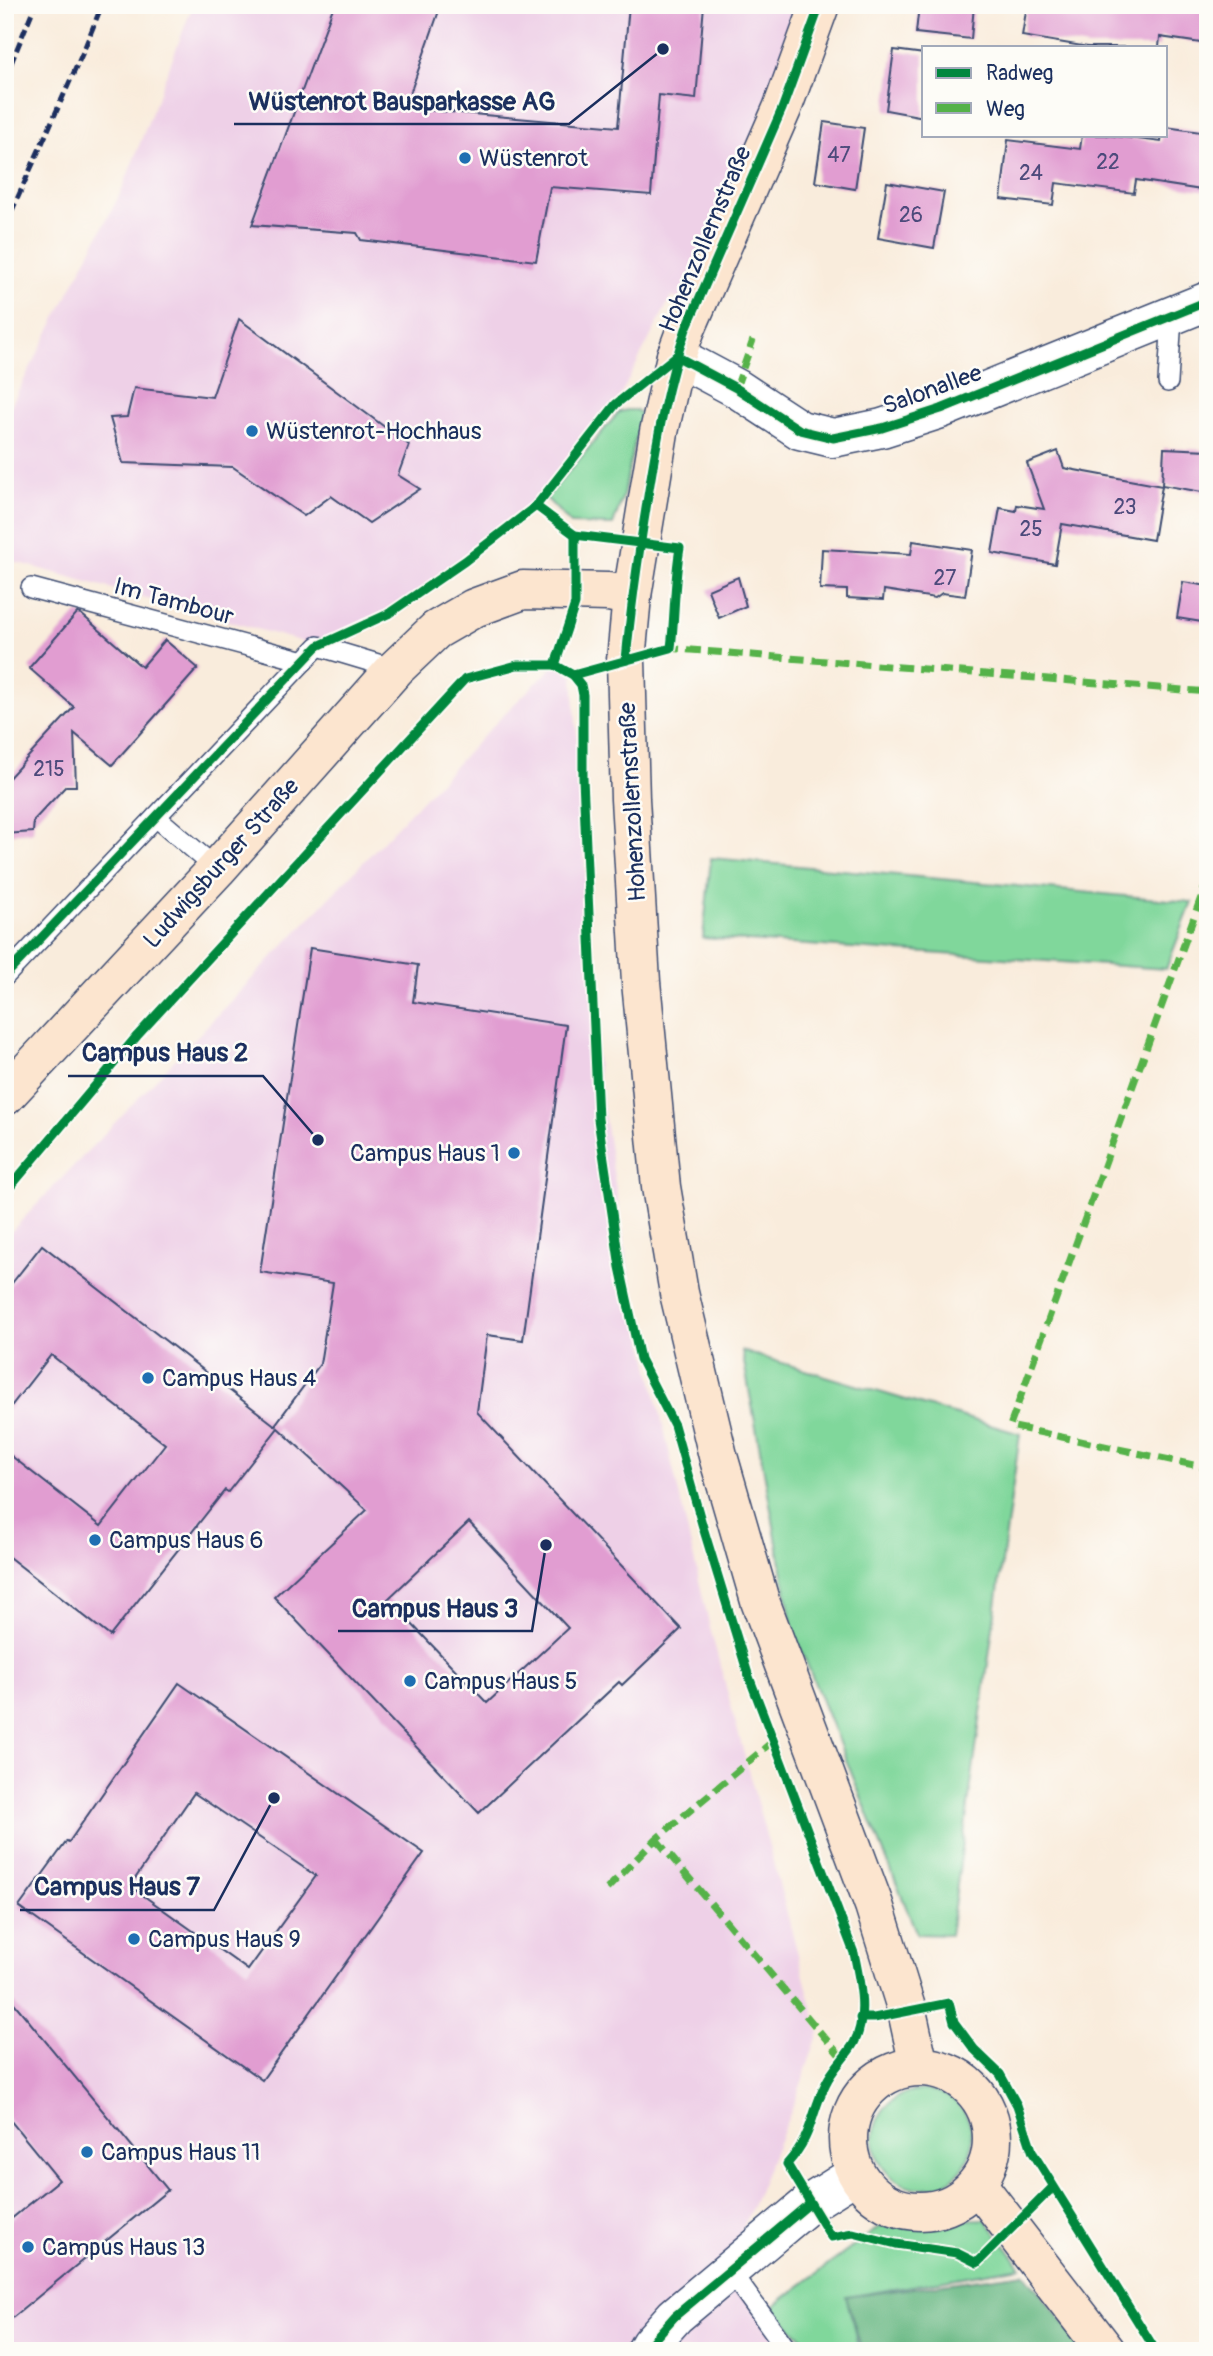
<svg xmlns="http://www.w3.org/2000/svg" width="1213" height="2356" font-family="Pangolin,sans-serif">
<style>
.built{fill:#eed0e7}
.green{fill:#80d79b;stroke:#4e837c;stroke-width:2}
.forest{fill:#68b883;stroke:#427470;stroke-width:2}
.building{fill:#e19dd1;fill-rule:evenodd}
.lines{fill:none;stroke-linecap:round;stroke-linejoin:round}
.lane-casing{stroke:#3c4b71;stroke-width:22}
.street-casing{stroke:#3c4b71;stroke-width:41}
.secondary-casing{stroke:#3c4b71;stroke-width:41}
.lane{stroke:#fff;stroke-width:19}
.street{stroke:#fff;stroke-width:38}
.secondary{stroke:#fce5cf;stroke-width:38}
.rail{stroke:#1b2f5e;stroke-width:5;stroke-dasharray:10 5;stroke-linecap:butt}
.quiet{stroke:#55b248;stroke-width:7;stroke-dasharray:14 7;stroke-linecap:butt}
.cycleway-casing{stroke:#fdfcf7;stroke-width:13}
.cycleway{stroke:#00873e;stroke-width:9}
.poi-dot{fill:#1f6fb2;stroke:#fdfcf7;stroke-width:2.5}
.labels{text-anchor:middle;stroke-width:5;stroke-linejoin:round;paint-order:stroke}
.number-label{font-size:21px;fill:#4c4a7b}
.poi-label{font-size:24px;fill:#1b2f5e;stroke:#fdfcf7;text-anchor:start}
.street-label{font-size:24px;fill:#1b2f5e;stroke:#fdfcf7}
.leader{fill:none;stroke:#1b2f5e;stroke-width:2.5}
.callout-dot{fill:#1b2f5e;stroke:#fdfcf7;stroke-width:2.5}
.callout-label{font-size:26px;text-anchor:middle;font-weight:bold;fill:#1b2f5e;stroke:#fdfcf7;stroke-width:5;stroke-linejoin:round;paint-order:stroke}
</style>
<rect width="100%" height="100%" fill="#fdfcf7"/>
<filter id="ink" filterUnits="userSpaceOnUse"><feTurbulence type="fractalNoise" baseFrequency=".0143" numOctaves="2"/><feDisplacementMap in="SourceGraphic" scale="14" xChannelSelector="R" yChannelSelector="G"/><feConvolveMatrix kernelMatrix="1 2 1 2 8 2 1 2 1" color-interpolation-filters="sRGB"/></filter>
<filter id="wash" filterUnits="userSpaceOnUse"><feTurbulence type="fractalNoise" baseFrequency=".00686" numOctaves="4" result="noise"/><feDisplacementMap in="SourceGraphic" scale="28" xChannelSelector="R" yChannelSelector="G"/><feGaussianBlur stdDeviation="1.57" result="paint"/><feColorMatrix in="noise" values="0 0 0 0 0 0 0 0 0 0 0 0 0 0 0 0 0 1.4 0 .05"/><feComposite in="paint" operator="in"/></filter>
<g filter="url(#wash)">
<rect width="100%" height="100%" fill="#f9ecdc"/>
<g class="built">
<polygon points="193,5 820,5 697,304 671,297 616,404 530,510 465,561 388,614 318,646 5,559 5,417 122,190"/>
<polygon points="555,665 573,675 598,1075 632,1291 710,1628 819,2032 796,2099 725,2272 797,2351 5,2351 5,1238 509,709"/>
</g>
<g class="green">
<polygon points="627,410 636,410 641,414 623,496 613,525 571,524 546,498 619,412"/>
<polygon points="711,858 1192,902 1166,969 703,938"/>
<polygon points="742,1351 1020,1434 950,1935 917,1934 793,1630"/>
<circle cx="923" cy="2139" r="49"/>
<polygon points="985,2219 1021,2267 847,2297 859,2351 816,2351 771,2308 886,2222"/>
</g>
<polygon class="forest" points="1024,2273 1086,2351 862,2351 846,2297"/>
<g id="blocks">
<g class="building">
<polygon points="334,5 441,5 405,108 618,127 629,5 704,5 696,99 659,95 651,195 550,187 536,261 361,240 357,233 252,225"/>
<polygon points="919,5 974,5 971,39 916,33"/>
<polygon points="1027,5 1208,5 1208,44 1160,37 1159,47 1088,47 1022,36"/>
<polygon points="894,50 924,54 924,117 886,110"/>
<polygon points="824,122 864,128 855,189 815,182"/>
<polygon points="1166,127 1208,133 1208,191 1136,180 1134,193 1056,183 1053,205 1001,199 1008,140 1080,149 1082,135 1106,135 1161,142 1162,135 1166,135"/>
<polygon points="887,182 944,192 934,248 878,238"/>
<polygon points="239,319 409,445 398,475 420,489 369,523 331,496 304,516 233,467 123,463 110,418 127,417 134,388 212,397"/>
<polygon points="1164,448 1208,450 1208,493 1162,485"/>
<polygon points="1058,451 1064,468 1162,486 1153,540 1062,524 1055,564 992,553 1000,508 1016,511 1017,505 1044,509 1027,463"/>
<polygon points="913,541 972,550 965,596 942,593 935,598 884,590 883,600 847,598 847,590 820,589 822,549 911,554"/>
<polygon points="738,577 746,606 719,618 708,590"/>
<polygon points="1183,582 1208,586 1208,623 1177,618"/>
<polygon points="77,613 81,614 142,667 165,640 198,668 112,765 74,733 76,786 66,786 48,805 34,820 33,832 5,834 5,782 74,707 29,668"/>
<path d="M310,948L418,965L413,1002L566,1025L523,1340L487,1335L477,1412L681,1629L622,1685L619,1682L479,1813L274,1597L367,1510L278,1428L228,1492L225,1490L110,1636L5,1554V1451L101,1526L165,1444L51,1355L5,1414V1292L42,1245L277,1427L275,1425L320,1364L333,1283L260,1272ZM469,1522L568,1628L487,1703L388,1599Z"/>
<path d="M179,1683L424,1853L262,2080L19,1907L67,1841L69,1842ZM194,1793L316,1876L248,1970L130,1886Z"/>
<polygon points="5,1992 168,2190 5,2324 5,2224 59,2180 5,2114"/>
</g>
</g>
</g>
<g filter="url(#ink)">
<use href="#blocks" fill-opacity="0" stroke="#3c4b71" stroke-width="2"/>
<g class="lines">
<g class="lane-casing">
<g id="lane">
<polyline points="1168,382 1172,316"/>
<polyline points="31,588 304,661"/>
<polyline points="156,817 217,869"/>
<polyline points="5,976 318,646 395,669"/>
<polyline points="730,2271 788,2351"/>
</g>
</g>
<g class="street-casing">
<g id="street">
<polyline points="676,356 736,388 800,430 833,438 882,428 941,409 1208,301"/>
<polyline points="646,2351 650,2344 675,2316 810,2203 856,2174"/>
</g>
</g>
<g class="secondary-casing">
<g id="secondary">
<polyline points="820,5 782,109 686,329 676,356 659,432 632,596 626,660 630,799 641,982 661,1187 679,1293 718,1456 760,1601 874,1905 907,2011 919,2066"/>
<polyline points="5,1096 217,869 395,669 436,630 474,608 523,590 608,592 632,596"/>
<circle cx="920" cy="2139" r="72"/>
<polyline points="977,2184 1106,2351"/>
</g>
</g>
<use href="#lane" class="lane"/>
<use href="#street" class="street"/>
<use href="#secondary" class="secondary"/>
<g class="rail">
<polyline points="5,23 13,5"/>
<polyline points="5,78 35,5"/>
<polyline points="5,226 83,52 102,5"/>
</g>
<g class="quiet">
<polyline points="736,388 753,340"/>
<polyline points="666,648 1208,692"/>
<polyline points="1208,878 1010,1426 1208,1468"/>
<polyline points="656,1839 843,2059"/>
<polyline points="607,1889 656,1839 773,1741"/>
</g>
<g class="cycleway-casing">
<g id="cycleway">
<polyline points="676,356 736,388 800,430 833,438 882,428 941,409 1208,301"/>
<path d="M536,506L575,535L680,548C674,582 675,615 671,648L573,675"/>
<path d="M626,660C631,605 639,551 648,496C657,440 667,383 686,329L782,109L820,5"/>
<polyline points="555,665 575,604 575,535"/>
<polyline points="5,976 318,646 388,614 465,561 536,506 616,404 676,356"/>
<path d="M5,1193L137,1036L465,679L517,665H555L573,675L581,685L583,695V778L598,1119L620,1267L640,1359L674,1425L702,1524L748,1674L854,1953C860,1981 868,2017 854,2043C846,2057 833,2068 826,2083C810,2115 814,2134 787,2164L831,2237L853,2233L896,2244L957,2253L977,2263L1053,2187"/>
<polyline points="860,2018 874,2018 949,2003 954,2022 974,2049 1000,2074 1017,2105 1033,2153 1156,2351"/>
<polyline points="646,2351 650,2344 675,2316 810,2203"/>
</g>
</g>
<use href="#cycleway" class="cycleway"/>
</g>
</g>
<g class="poi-dot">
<circle cx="465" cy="158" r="7"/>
<circle cx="252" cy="431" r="7"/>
<circle cx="514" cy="1153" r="7"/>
<circle cx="148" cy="1378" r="7"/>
<circle cx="95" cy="1540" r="7"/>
<circle cx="410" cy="1681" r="7"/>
<circle cx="134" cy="1939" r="7"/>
<circle cx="87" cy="2152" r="7"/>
<circle cx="28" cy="2247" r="7"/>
</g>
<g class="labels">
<g class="number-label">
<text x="839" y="162">47</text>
<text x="1108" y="169">22</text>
<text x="1031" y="180">24</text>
<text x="911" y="222">26</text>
<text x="1125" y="514">23</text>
<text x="1031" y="536">25</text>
<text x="945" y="585">27</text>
<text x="49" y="776">215</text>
</g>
<g class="poi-label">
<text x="479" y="166">Wüstenrot</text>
<text x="266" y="439">Wüstenrot-Hochhaus</text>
<text x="500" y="1161" text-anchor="end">Campus Haus 1</text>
<text x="162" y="1386">Campus Haus 4</text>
<text x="109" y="1548">Campus Haus 6</text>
<text x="424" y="1689">Campus Haus 5</text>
<text x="148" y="1947">Campus Haus 9</text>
<text x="101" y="2160">Campus Haus 11</text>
<text x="42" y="2255">Campus Haus 13</text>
</g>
<g class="street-label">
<text transform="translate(705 239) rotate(-67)" y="8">Hohenzollernstraße</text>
<text transform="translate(932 389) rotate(-20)" y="8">Salonallee</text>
<text transform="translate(174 601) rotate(15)" y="8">Im Tambour</text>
<text transform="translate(632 802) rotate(-93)" y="8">Hohenzollernstraße</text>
<text transform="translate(221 863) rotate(-48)" y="8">Ludwigsburger Straße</text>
</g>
</g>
<path class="leader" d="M663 49L569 124H234M318 1140L263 1076H68M546 1545L532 1631H338M274 1798L214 1910H20"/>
<g class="callout-dot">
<circle cx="663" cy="49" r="7"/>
<circle cx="318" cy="1140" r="7"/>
<circle cx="546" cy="1545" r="7"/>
<circle cx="274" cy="1798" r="7"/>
</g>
<g class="callout-label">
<text x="402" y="110">Wüstenrot Bausparkasse AG</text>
<text x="165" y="1061">Campus Haus 2</text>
<text x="435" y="1617">Campus Haus 3</text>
<text x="117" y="1895">Campus Haus 7</text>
</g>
<rect width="1213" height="2356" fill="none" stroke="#fdfcf7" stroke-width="28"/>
<rect x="922" y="46" width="245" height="91" fill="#fdfcf7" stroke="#a3aaba" stroke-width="2"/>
<rect x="936" y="68" width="35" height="10" fill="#00873e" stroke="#a3aaba" stroke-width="2"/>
<text x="986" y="80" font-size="21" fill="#1b2f5e">Radweg</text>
<rect x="936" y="103" width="35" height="10" fill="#55b248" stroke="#a3aaba" stroke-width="2"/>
<text x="986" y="116" font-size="21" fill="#1b2f5e">Weg</text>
</svg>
